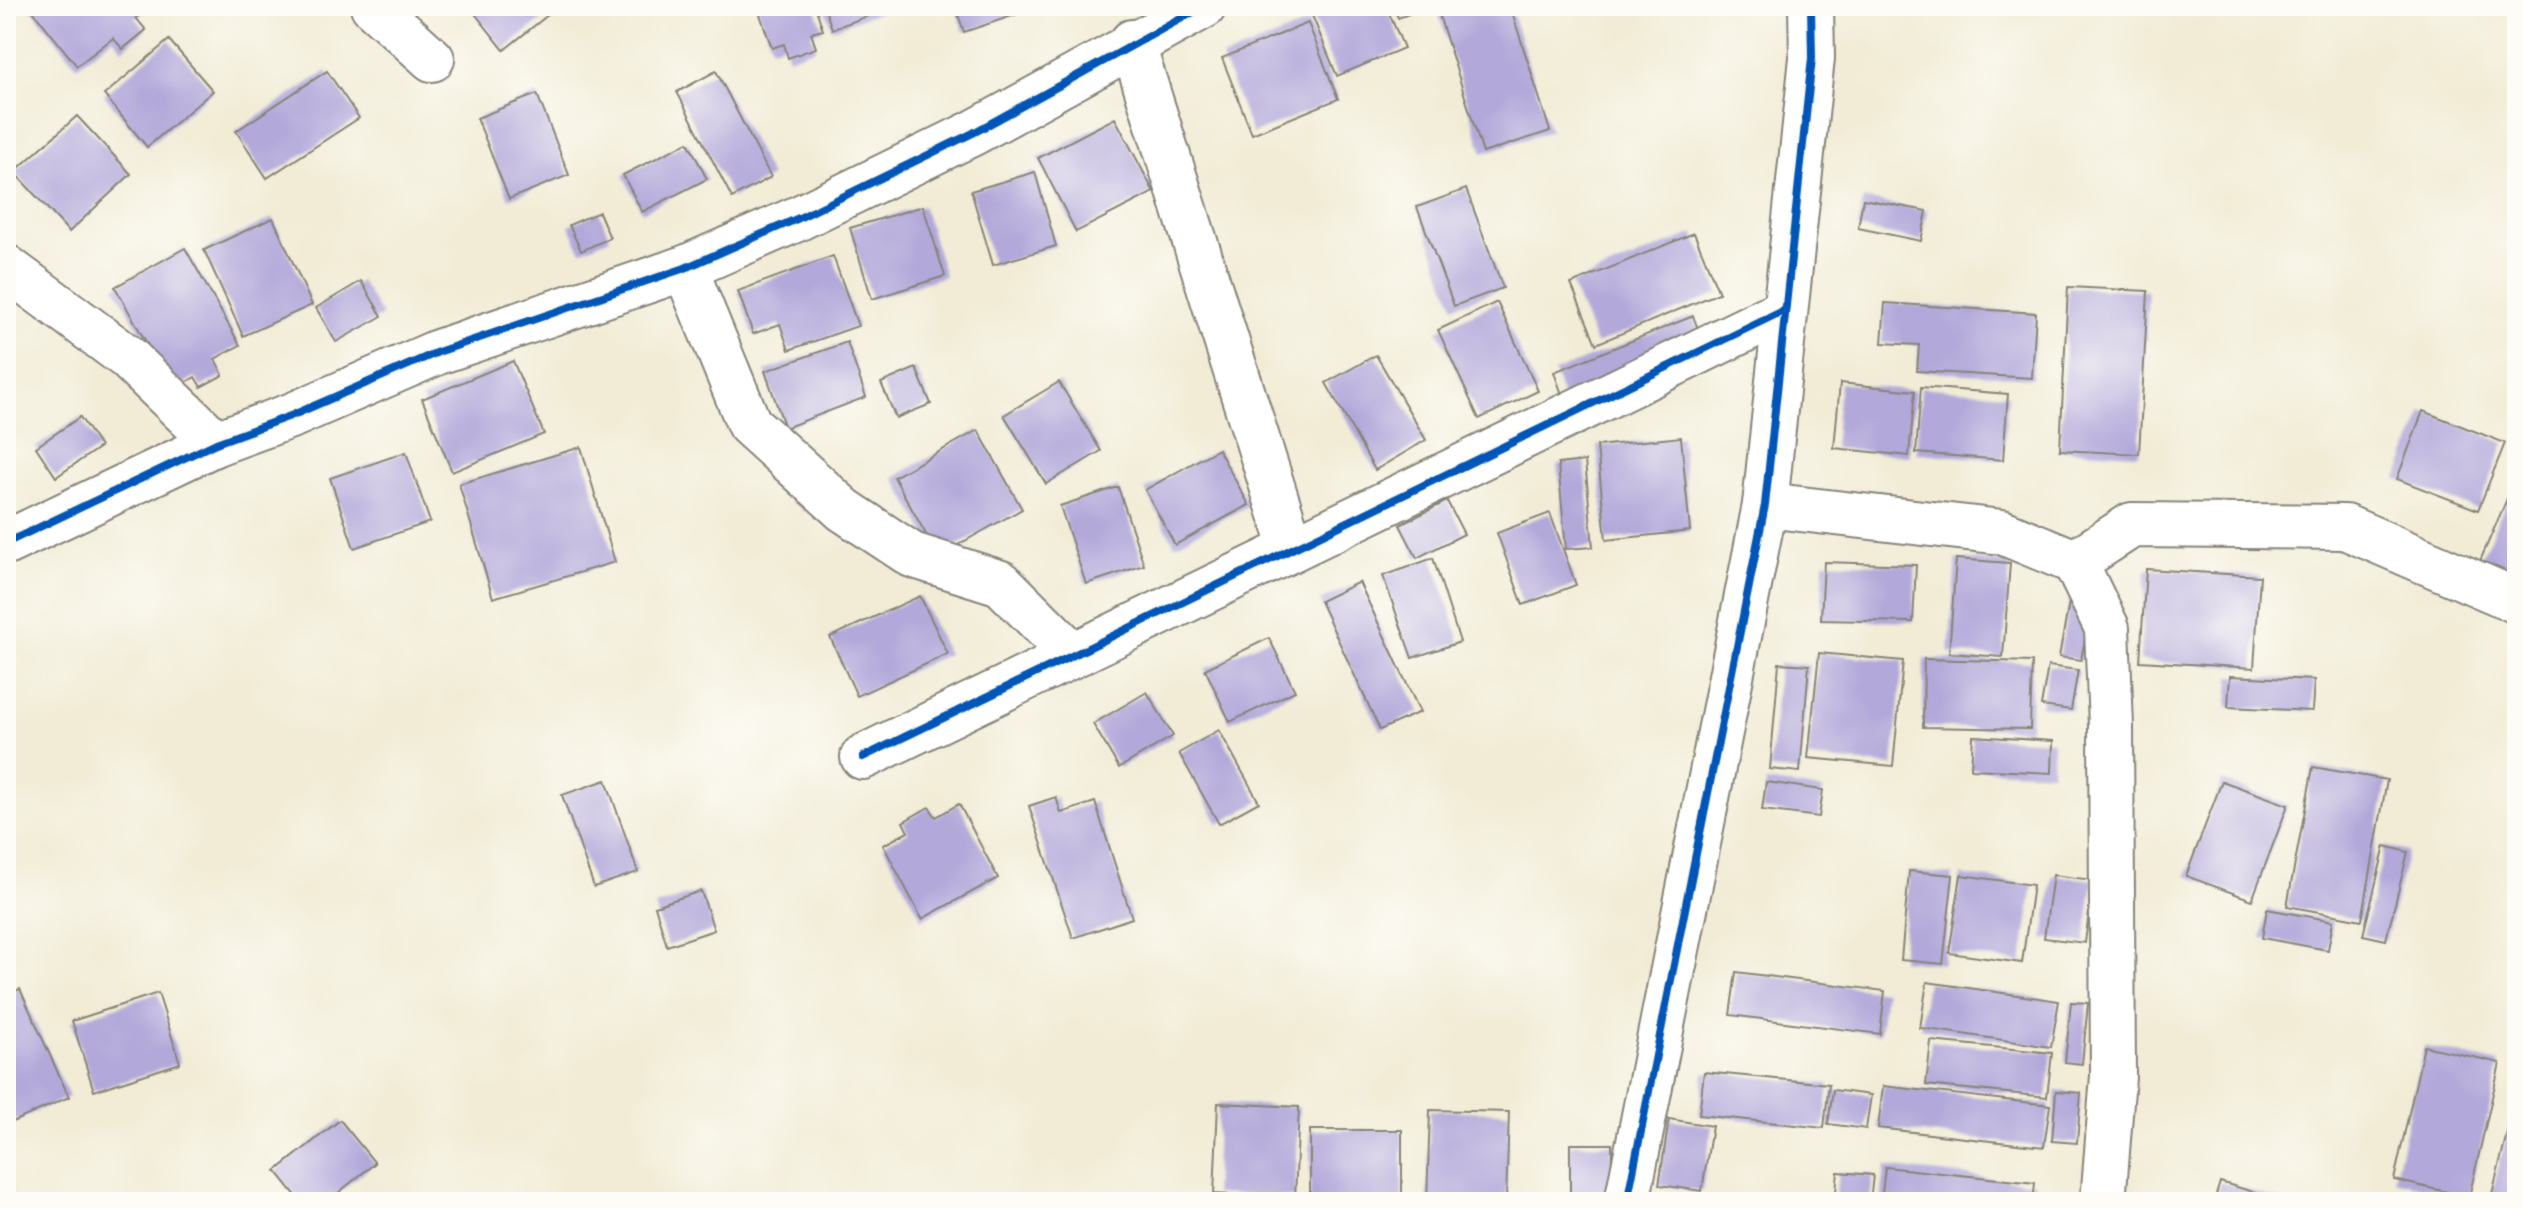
<svg xmlns="http://www.w3.org/2000/svg" width="2523" height="1208" font-family="'IM FELL DW Pica',serif">
<style>
.building{fill:#b2a9da}
.lines{fill:none;stroke-linecap:round;stroke-linejoin:round}
.street-casing{stroke:#878479;stroke-width:48}
.street{stroke:#fff;stroke-width:44}
.cycleway-casing{stroke:#fdfcf7;stroke-width:13}
.cycleway{stroke:#0057b8;stroke-width:8}
</style>
<rect width="100%" height="100%" fill="#fdfcf7"/>
<filter id="ink" filterUnits="userSpaceOnUse"><feTurbulence type="fractalNoise" baseFrequency=".0125" numOctaves="2"/><feDisplacementMap in="SourceGraphic" scale="16" xChannelSelector="R" yChannelSelector="G"/><feConvolveMatrix kernelMatrix="1 2 1 2 8 2 1 2 1" color-interpolation-filters="sRGB"/></filter>
<filter id="wash" filterUnits="userSpaceOnUse"><feTurbulence type="fractalNoise" baseFrequency=".006" numOctaves="4" result="noise"/><feDisplacementMap in="SourceGraphic" scale="32" xChannelSelector="R" yChannelSelector="G"/><feGaussianBlur stdDeviation="1.8" result="paint"/><feColorMatrix in="noise" values="0 0 0 0 0 0 0 0 0 0 0 0 0 0 0 0 0 1.4 0 .05"/><feComposite in="paint" operator="in"/></filter>
<g filter="url(#wash)">
<rect width="100%" height="100%" fill="#f2ecd6"/>
<g id="blocks">
<g class="building">
<polygon points="29,6 151,6 136,18 146,30 123,49 113,38 77,66"/>
<polygon points="469,6 559,6 504,50"/>
<polygon points="757,6 815,6 823,30 811,33 816,48 788,58 784,44 772,48"/>
<polygon points="824,6 880,6 882,11 832,29"/>
<polygon points="955,6 1039,6 1039,7 964,32"/>
<polygon points="1328,6 1386,6 1404,48 1337,76 1311,13"/>
<polygon points="1394,6 1431,6 1398,18"/>
<polygon points="1436,6 1510,6 1550,131 1483,153"/>
<polygon points="1308,23 1338,99 1252,134 1222,58"/>
<polygon points="169,40 213,91 147,147 104,95"/>
<polygon points="327,71 359,118 267,178 236,131"/>
<polygon points="716,71 771,177 732,198 677,92"/>
<polygon points="537,94 569,175 509,199 477,118"/>
<polygon points="77,116 131,174 69,232 14,172"/>
<polygon points="1115,118 1154,192 1076,232 1038,158"/>
<polygon points="688,142 707,179 642,212 623,175"/>
<polygon points="1035,172 1056,246 993,265 971,191"/>
<polygon points="1466,189 1503,288 1454,306 1417,207"/>
<polygon points="1863,199 1927,211 1921,241 1858,228"/>
<polygon points="923,206 945,276 872,299 850,228"/>
<polygon points="599,212 610,238 581,251 569,225"/>
<polygon points="273,218 312,305 243,336 204,250"/>
<polygon points="1694,233 1719,293 1596,344 1571,284"/>
<polygon points="185,248 240,345 215,359 223,375 201,387 195,377 173,390 115,287"/>
<polygon points="833,256 858,326 789,350 780,324 753,334 738,291"/>
<polygon points="361,281 382,316 336,342 316,308"/>
<polygon points="2068,287 2148,291 2139,454 2060,450"/>
<polygon points="1497,302 1538,391 1479,419 1438,330"/>
<polygon points="1885,303 2036,313 2032,378 1917,371 1919,345 1882,343"/>
<polygon points="1693,316 1704,344 1564,400 1554,372"/>
<polygon points="847,342 866,397 785,428 765,371"/>
<polygon points="1376,355 1426,440 1375,470 1326,383"/>
<polygon points="513,361 544,434 452,472 422,399"/>
<polygon points="916,368 931,404 896,418 881,383"/>
<polygon points="1059,382 1101,451 1046,484 1004,415"/>
<polygon points="1840,383 1915,391 1909,456 1834,448"/>
<polygon points="1921,387 2008,394 2003,460 1916,453"/>
<polygon points="2423,411 2505,443 2478,510 2397,479"/>
<polygon points="80,417 100,447 56,477 36,447"/>
<polygon points="978,430 1022,509 938,556 894,477"/>
<polygon points="1681,437 1690,531 1606,540 1597,446"/>
<polygon points="581,447 615,562 493,598 459,484"/>
<polygon points="1218,449 1249,505 1175,545 1145,490"/>
<polygon points="406,452 430,522 354,548 330,478"/>
<polygon points="1585,461 1593,547 1566,549 1558,464"/>
<polygon points="2517,476 2517,577 2480,561"/>
<polygon points="1118,487 1144,565 1086,584 1060,506"/>
<polygon points="1447,501 1464,534 1417,558 1400,525"/>
<polygon points="1550,513 1576,585 1523,605 1497,533"/>
<polygon points="1433,558 1460,642 1412,658 1383,576"/>
<polygon points="1956,559 2010,563 2003,657 1949,653"/>
<polygon points="1824,562 1916,565 1913,622 1821,620"/>
<polygon points="2146,569 2260,576 2254,668 2140,661"/>
<polygon points="1359,582 1420,712 1380,730 1320,601"/>
<polygon points="920,596 948,654 857,696 830,637"/>
<polygon points="2070,597 2092,601 2081,660 2059,657"/>
<polygon points="1269,638 1295,691 1230,722 1205,669"/>
<polygon points="1819,653 1903,661 1893,766 1808,758"/>
<polygon points="1924,659 2032,662 2030,729 1923,727"/>
<polygon points="1779,663 1809,665 1800,772 1770,769"/>
<polygon points="2048,666 2078,670 2071,710 2041,706"/>
<polygon points="2230,676 2314,680 2312,711 2228,707"/>
<polygon points="1147,692 1173,736 1119,768 1093,724"/>
<polygon points="1219,730 1259,802 1219,824 1179,753"/>
<polygon points="1973,736 2053,741 2052,773 1971,769"/>
<polygon points="2313,767 2387,780 2362,920 2287,906"/>
<polygon points="606,780 638,872 594,887 562,795"/>
<polygon points="2222,781 2288,805 2252,900 2186,876"/>
<polygon points="1766,782 1823,790 1819,817 1762,810"/>
<polygon points="1056,797 1061,813 1095,802 1132,918 1073,938 1029,806"/>
<polygon points="959,804 998,878 922,919 883,845 908,832 903,822 929,807 936,817"/>
<polygon points="2385,846 2408,852 2386,940 2363,935"/>
<polygon points="1909,871 1953,875 1943,964 1901,960"/>
<polygon points="1961,875 2033,885 2022,963 1949,953"/>
<polygon points="2053,875 2093,880 2085,943 2044,938"/>
<polygon points="701,891 714,930 667,946 655,906"/>
<polygon points="2267,909 2333,921 2328,950 2262,938"/>
<polygon points="1736,972 1885,991 1880,1034 1730,1015"/>
<polygon points="1927,982 2059,1001 2051,1047 1920,1028"/>
<polygon points="20,989 69,1097 6,1125 6,995"/>
<polygon points="158,993 180,1063 94,1091 72,1021"/>
<polygon points="2071,1002 2088,1003 2082,1064 2065,1062"/>
<polygon points="1931,1041 2052,1053 2047,1097 1926,1085"/>
<polygon points="2424,1046 2500,1063 2469,1197 2394,1180"/>
<polygon points="1704,1072 1829,1084 1824,1128 1699,1115"/>
<polygon points="1883,1086 2050,1105 2044,1147 1878,1128"/>
<polygon points="1833,1090 1871,1095 1866,1129 1828,1124"/>
<polygon points="2056,1091 2081,1093 2077,1143 2052,1141"/>
<polygon points="2515,1101 2517,1202 2490,1202"/>
<polygon points="1218,1103 1299,1107 1295,1198 1214,1194"/>
<polygon points="1430,1110 1509,1112 1506,1202 1427,1202"/>
<polygon points="1669,1119 1712,1126 1702,1191 1659,1185"/>
<polygon points="340,1120 375,1163 327,1202 301,1202 276,1171"/>
<rect x="1310" y="1130" width="92" height="72"/>
<polygon points="1570,1144 1612,1144 1611,1202 1570,1202"/>
<polygon points="1885,1167 2035,1183 2033,1202 1881,1202"/>
<polygon points="1838,1172 1873,1175 1870,1202 1835,1202"/>
<polygon points="2220,1182 2284,1201 2284,1202 2214,1202"/>
</g>
</g>
</g>
<g filter="url(#ink)">
<use href="#blocks" fill-opacity="0" stroke="#878479" stroke-width="2"/>
<g class="lines">
<g class="street-casing">
<g id="street">
<polyline points="373,6 432,59"/>
<polyline points="1132,42 1291,546"/>
<polyline points="6,267 127,357 216,443"/>
<polyline points="685,268 749,424 844,510 912,555 1001,583 1072,654"/>
<polyline points="1765,505 2002,532 2075,562 2107,628 2111,726 2113,1076 2103,1202"/>
<polyline points="6,543 216,443 293,415 438,352 685,268 799,218 973,133 1204,6"/>
<polyline points="2075,562 2132,525 2345,527 2517,601"/>
<polyline points="863,757 1785,310"/>
<polyline points="1627,1202 1765,505 1812,58 1811,6"/>
</g>
</g>
<use href="#street" class="street"/>
<g class="cycleway-casing">
<g id="cycleway">
<polyline points="6,543 216,443 293,415 438,352 685,268 799,218 973,133 1204,6"/>
<polyline points="863,757 1785,310"/>
<polyline points="1627,1202 1765,505 1812,58 1811,6"/>
</g>
</g>
<use href="#cycleway" class="cycleway"/>
</g>
</g>
<rect width="2523" height="1208" fill="none" stroke="#fdfcf7" stroke-width="32"/>
</svg>
